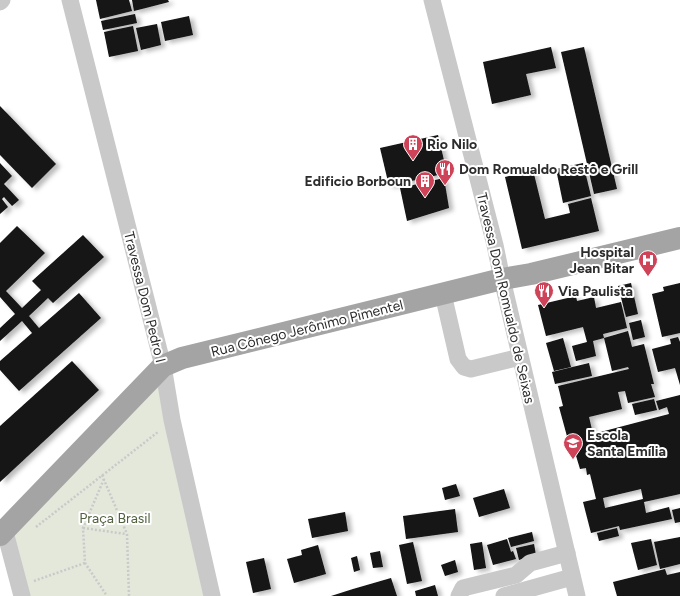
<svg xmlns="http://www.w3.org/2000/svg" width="680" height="596" font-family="Figtree,sans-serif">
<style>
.green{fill:#e3e8db}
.building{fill:#131313;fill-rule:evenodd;filter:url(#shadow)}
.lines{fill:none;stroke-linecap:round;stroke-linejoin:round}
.path{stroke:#c9c9c9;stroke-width:2.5;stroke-dasharray:2 2;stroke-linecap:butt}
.minor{stroke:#c9c9c9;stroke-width:17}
.major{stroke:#a4a4a4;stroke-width:22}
.labels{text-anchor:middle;stroke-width:4;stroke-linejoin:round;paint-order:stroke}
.poi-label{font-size:14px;font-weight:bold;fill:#2c2c2c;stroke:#fff;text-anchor:start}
.street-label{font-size:14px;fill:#2c2c2c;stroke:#fff}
.park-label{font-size:14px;fill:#52613f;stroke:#fff}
</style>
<defs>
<filter id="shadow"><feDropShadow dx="4.5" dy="2.5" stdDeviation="2" flood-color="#0004"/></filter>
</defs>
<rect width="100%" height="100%" fill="#fff"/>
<polygon class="green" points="158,369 212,596 22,596 0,525"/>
<g class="building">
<polygon points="96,0 129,0 132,11 100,19"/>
<polygon points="132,0 168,0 169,2 134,11"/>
<polygon points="135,14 137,23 103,30 101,21"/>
<polygon points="189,16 193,35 165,41 161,22"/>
<polygon points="157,24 161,45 141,50 136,28"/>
<polygon points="133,26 138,51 109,57 104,32"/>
<polygon points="551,47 556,68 526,74 531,95 492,104 483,62"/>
<polygon points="584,47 617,189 594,194 561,52"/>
<polygon points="0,106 56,164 32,188 0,155"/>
<polygon points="438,135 447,173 389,186 380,148"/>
<polygon points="0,163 12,176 4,184 19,200 12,206 4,197 2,199 8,207 0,214"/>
<polygon points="583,163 591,196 563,203 556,169"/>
<polygon points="533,170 545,219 570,213 568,204 591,198 599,231 522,249 505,177"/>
<polygon points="444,178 449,208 407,221 400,188"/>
<polygon points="17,226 45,253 6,291 22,308 41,290 32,281 83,235 104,257 53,303 48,298 29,316 39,328 79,293 101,318 19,391 0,370 0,361 32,333 22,321 0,341 0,328 15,314 0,297 0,243"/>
<polygon points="631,283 638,314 626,317 618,286"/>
<polygon points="680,283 680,333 662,337 652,294 664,291 663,287"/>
<polygon points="576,296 577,301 594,297 596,308 621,302 627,328 603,334 604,338 593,341 596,356 576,361 572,346 587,342 583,327 546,336 538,305"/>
<polygon points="641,320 645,337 633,340 629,323"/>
<path d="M628,331L632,347L644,344L654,384H651L655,397L628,403L625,391L618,392L622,409L589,417L593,434L669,414L667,407L659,410L656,401L680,395V494L644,502L646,513L669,507L672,519L620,530L619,526L591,533L583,502L596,499L590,474L587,475L586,468L580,469L571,439L568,440L559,407L563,406L558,386L629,369L628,367L612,371L604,338ZM641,489L643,499L605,508L603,498Z"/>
<polygon points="678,337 680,342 680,385 675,368 658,372 652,349 671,344 670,339"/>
<polygon points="563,338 571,367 554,371 546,343"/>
<polygon points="72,361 99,390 0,482 0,426"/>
<polygon points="589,363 592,376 555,384 552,372"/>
<polygon points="654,399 657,410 635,415 632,404"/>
<polygon points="456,484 460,496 445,500 442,488"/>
<polygon points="504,489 510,508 479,517 473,498"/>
<polygon points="680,508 680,522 675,523 672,510"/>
<polygon points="455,509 458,532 406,539 403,516"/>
<polygon points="345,512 348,531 312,538 308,519"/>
<polygon points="617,528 619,536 599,541 597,533"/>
<polygon points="532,532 534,541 511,547 508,538"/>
<polygon points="680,537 680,564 660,569 654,542"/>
<polygon points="507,539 511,552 513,551 516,559 493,565 487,545"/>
<polygon points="651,539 657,565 638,570 631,543"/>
<polygon points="413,542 422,581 407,584 399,545"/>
<polygon points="482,542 486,568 474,570 470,544"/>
<polygon points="534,544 536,555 519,560 516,548"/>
<polygon points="318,545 326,574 294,583 287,559 302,555 301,550"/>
<polygon points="380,551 383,567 373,568 370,553"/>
<polygon points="357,556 360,570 354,572 351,558"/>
<polygon points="264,558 271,589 253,593 246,562"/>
<polygon points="455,560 458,572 445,576 441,565"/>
<polygon points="665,569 667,575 680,572 680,596 617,596 613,582"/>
<polygon points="391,578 397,596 331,596 353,589"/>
<polygon points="435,585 438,596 416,596 415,591"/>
</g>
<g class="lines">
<g class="path">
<polyline points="102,475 127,534 129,596"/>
<polyline points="104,479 83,528 85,563 107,596"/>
<polyline points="36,527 158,432"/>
<polyline points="83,528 126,534"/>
<polyline points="34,581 85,563"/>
</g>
<g class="minor">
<polyline points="70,0 163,366 172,420 212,596"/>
<polyline points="432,0 495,245 502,279 577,596"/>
<polyline points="0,2 2,0"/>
<polyline points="443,294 458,359 464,367 471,369 520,357"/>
<polyline points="5,532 22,596"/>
<polyline points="459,596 463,588 516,575 530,563 567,553"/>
<polyline points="504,596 572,577"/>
</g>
<polyline class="major" points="0,535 163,366 182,358 502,279 531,274 680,238"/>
</g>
<defs>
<g id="building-pin" transform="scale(1)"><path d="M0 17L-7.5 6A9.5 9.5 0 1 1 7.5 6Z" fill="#ce4358" stroke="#fff"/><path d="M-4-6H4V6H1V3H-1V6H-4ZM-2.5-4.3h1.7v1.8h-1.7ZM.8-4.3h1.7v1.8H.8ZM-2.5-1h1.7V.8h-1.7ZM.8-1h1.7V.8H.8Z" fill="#fff"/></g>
<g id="restaurant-pin" transform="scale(1)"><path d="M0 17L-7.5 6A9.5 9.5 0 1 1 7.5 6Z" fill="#ce4358" stroke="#fff"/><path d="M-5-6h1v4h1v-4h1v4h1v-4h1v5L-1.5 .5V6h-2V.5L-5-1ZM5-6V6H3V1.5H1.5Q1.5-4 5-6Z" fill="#fff"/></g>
<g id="hospital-pin" transform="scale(1)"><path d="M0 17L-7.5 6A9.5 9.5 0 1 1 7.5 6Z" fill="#ce4358" stroke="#fff"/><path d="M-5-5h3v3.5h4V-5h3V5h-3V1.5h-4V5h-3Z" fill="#fff"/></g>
<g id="school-pin" transform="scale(1)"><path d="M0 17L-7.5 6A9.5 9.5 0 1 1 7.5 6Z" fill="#ce4358" stroke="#fff"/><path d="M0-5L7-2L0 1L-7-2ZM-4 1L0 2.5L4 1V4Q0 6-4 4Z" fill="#fff"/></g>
</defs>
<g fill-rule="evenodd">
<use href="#building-pin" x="413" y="144"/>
<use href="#restaurant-pin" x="445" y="169"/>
<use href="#building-pin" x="425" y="181"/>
<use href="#hospital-pin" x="648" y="260"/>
<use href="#restaurant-pin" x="544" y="291"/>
<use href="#school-pin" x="573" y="443"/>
</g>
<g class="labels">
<g class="poi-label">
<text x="427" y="149">Rio Nilo</text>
<text x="459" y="174">Dom Romualdo Restô e Grill</text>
<text x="411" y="186" text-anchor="end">Edificio Borboun</text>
<text x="634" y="257" text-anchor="end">Hospital<tspan x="634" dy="16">Jean Bitar</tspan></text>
<text x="558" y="296">Via Paulista</text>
<text x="587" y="440">Escola<tspan x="587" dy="16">Santa Emília</tspan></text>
</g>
<g class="street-label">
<text transform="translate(145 297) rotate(76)" y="5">Travessa Dom Pedro I</text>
<text transform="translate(506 298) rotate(77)" y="5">Travessa Dom Romualdo de Seixas</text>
<text transform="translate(307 328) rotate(-14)" y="5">Rua Cônego Jerônimo Pimentel</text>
</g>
<g class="park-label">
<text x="115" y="523">Praça Brasil</text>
</g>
</g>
</svg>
